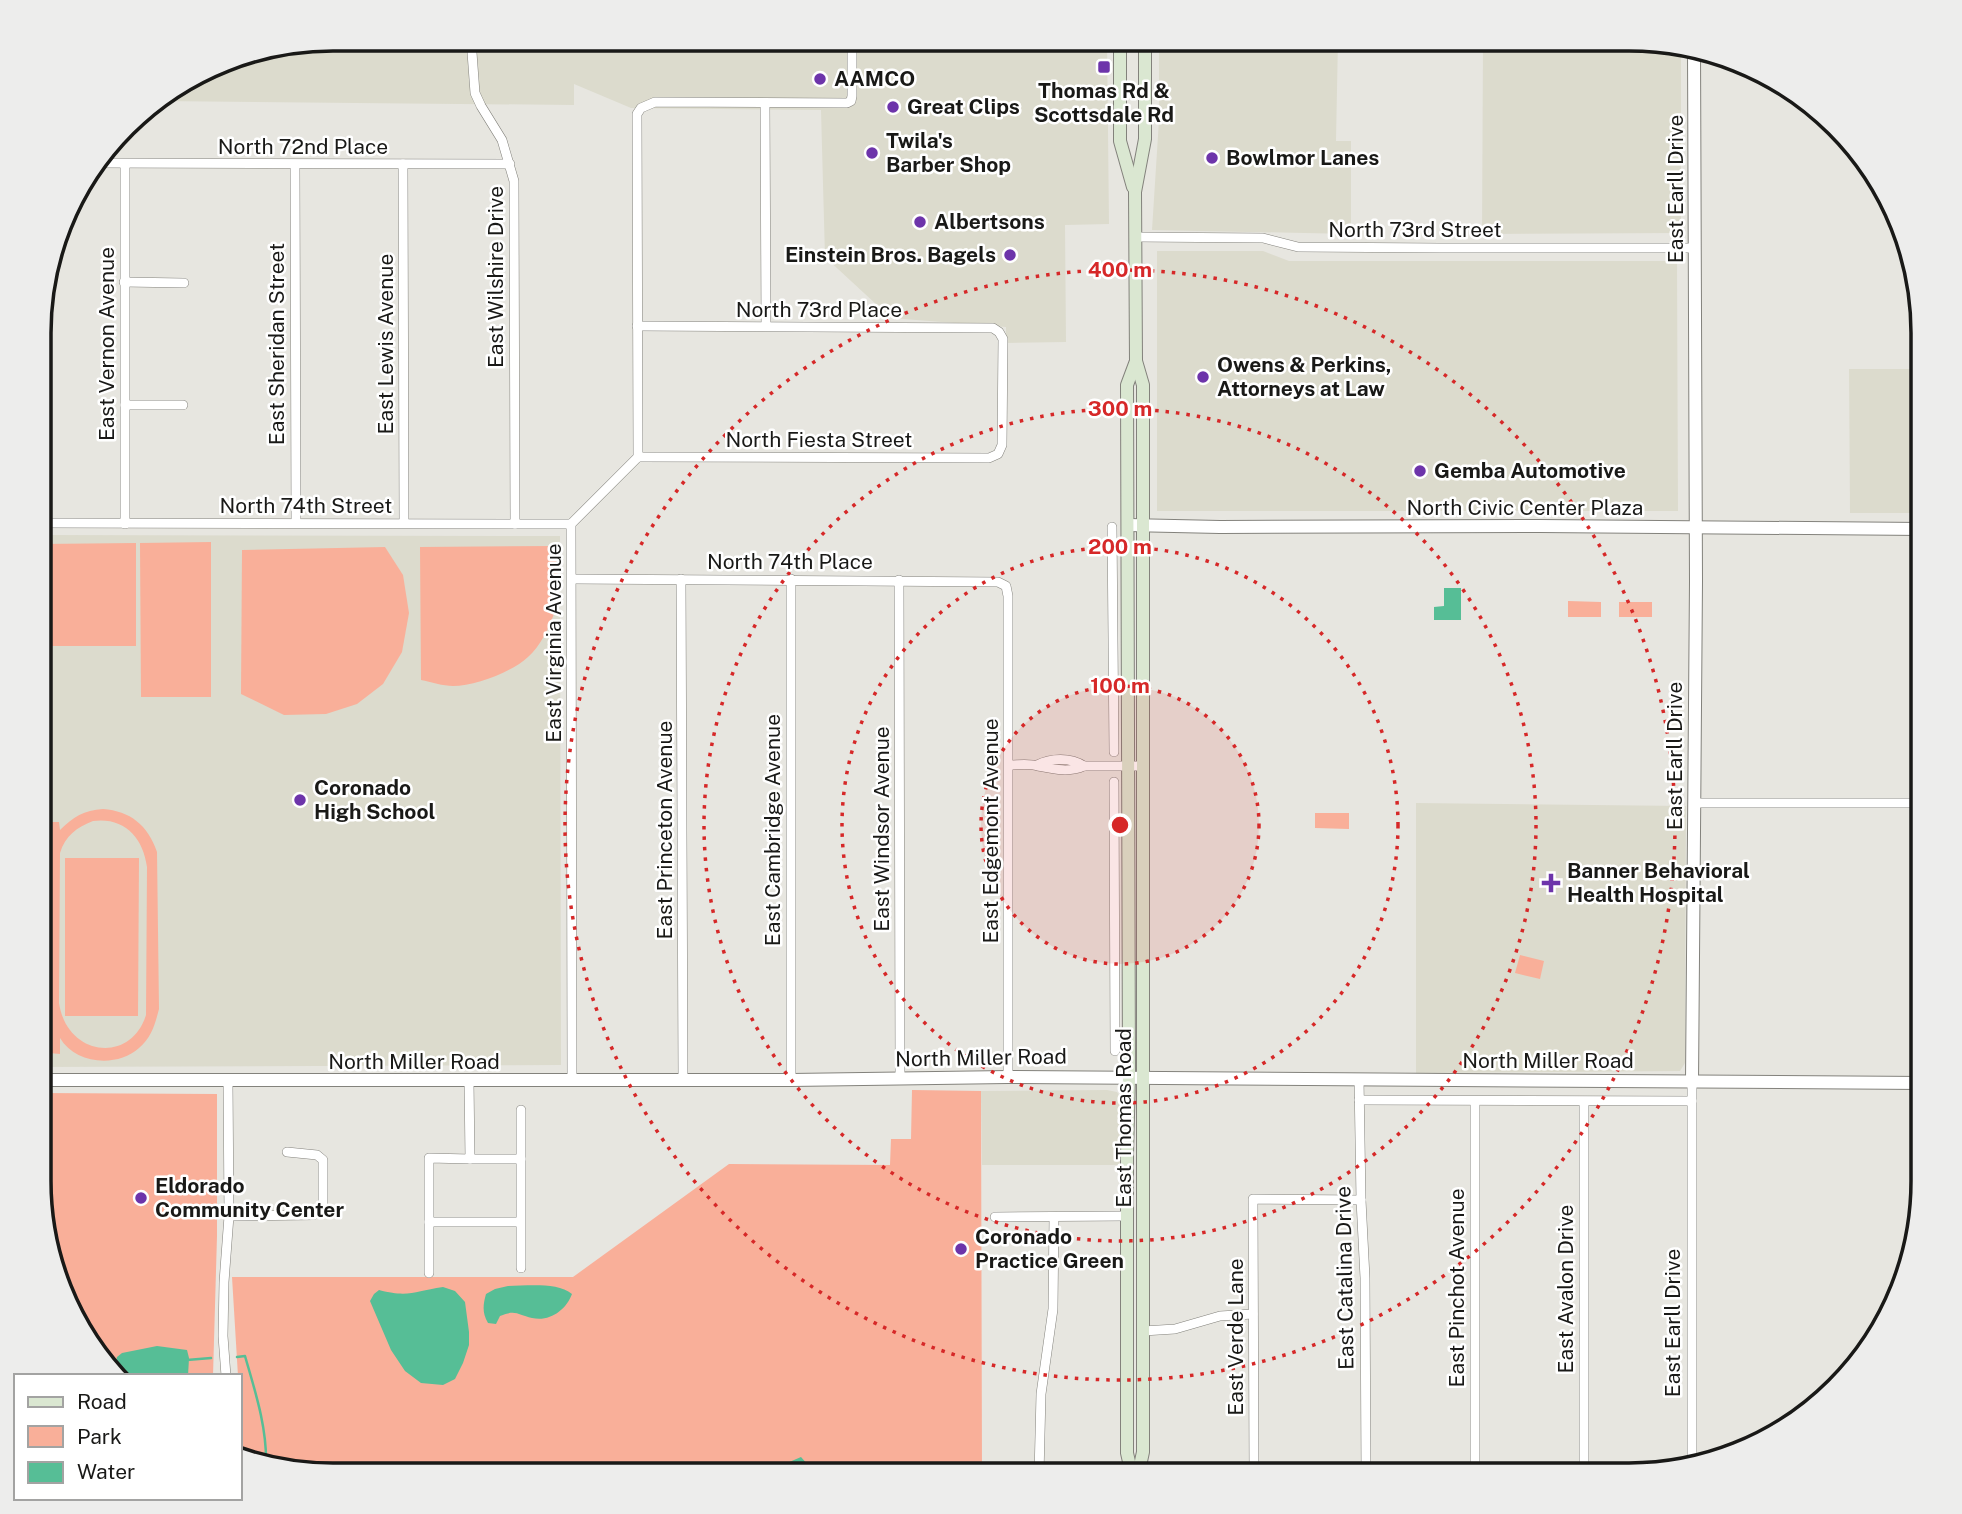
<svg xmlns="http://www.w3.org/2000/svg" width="1962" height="1514" font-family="'Public Sans',sans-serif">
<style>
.built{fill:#dcdbcd}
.green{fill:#f9af99;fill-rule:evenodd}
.water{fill:#56be96}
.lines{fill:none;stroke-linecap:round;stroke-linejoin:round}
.stream{stroke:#56be96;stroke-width:2.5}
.minor-casing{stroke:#83827c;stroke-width:10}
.tertiary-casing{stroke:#83827c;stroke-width:14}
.secondary-casing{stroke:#83827c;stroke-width:14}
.minor{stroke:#fff;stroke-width:9}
.tertiary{stroke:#fff;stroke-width:12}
.secondary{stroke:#dae7d1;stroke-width:12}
.ring{fill:none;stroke:#d62828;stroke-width:3.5;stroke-dasharray:3.5 7}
.poi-dot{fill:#6d34aa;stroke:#fff;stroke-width:2.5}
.labels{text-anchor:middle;stroke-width:5;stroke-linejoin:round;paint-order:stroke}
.poi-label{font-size:21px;font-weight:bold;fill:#191917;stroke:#fff;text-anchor:start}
.street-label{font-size:21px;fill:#191917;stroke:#fff}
.rim{fill:none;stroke:#191917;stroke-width:3.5}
.centre{fill:#d62828;stroke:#fff;stroke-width:3.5}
.ring-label{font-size:21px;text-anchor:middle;font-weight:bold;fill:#d62828;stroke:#fff;stroke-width:5;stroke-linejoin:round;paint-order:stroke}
</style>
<rect width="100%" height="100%" fill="#e7e6e0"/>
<g class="built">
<polygon points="333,39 1107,39 1109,224 1065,225 1066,342 1006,343 1006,327 891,318 825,257 821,110 631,108 574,84 574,105 157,101 238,54"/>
<polygon points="1159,39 1338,39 1336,141 1351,141 1351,234 1152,230 1159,120"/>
<polygon points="1483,39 1648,39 1681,47 1681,233 1482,234"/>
<polygon points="1157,251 1263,251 1289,261 1677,261 1678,511 1157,511"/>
<polygon points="1849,369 1923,369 1923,513 1850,513"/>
<polygon points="41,535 560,536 561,1065 39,1067"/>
<polygon points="1416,803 1686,806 1685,1063 1680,1071 1416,1073"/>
<polygon points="1107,1090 1117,1092 1122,1100 1121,1165 982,1165 981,1091"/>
</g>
<g class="green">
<polygon points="211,542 211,697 141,697 140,543"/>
<polygon points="136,543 136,646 40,646 41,544"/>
<path d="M554,546C557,567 561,590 555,611C550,626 540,647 528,657C512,672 475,686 453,686C443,686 431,682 421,680L420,547Z"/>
<polygon points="385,547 403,575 409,613 402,652 383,684 357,704 326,714 284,715 241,694 242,550"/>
<polygon points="1568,601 1601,602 1601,617 1568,617"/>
<rect x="1619" y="602" width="33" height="15"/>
<path d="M103,809C130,811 148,825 157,852L159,1009C155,1024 152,1037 139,1048C117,1068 75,1064 60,1038V1054L49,1053L48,822H59L60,830C73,817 84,810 103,809ZM93,821C124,817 143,837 147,867L146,1015C131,1064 67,1057 59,1003L60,853C65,836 77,827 93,821Z"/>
<polygon points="1315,813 1349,813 1349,829 1315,828"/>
<polygon points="65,858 139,858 138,1016 65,1016"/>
<polygon points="1520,955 1544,961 1540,979 1515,973"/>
<polygon points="912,1090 981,1091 982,1475 314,1475 243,1458 240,1376 238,1376 232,1277 573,1277 729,1164 890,1165 891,1139 911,1139"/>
<polygon points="39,1093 217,1094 217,1236 213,1376 118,1376 69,1311 39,1200"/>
</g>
<g class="water">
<polygon points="1444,588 1461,588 1461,620 1434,620 1434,607 1444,606"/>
<path d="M508,1286C527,1286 557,1282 572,1294C566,1310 550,1322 532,1318C518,1315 516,1309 500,1316L496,1324L488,1323C482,1313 483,1305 486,1294L495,1289Z"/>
<path d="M443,1287L455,1291L465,1302L469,1332V1345L463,1363L455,1379L443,1385L421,1383L405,1371L391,1350L370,1301L374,1294L379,1290C409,1298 415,1291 443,1287Z"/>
<polygon points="157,1346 187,1350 189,1358 188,1376 118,1376 114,1370 117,1357 122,1353"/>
<polygon points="801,1457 815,1473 813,1475 771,1475 773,1469"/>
</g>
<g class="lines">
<g class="stream">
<path d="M237,1357L245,1356C255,1391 267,1427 266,1464"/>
<polyline points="187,1360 211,1358"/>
</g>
<g class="minor-casing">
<g id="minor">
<polyline points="471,39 475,93 481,106 502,140 514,181 515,524"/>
<polyline points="765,103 766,326"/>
<polyline points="97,163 510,164"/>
<polyline points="125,164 125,524"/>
<polyline points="403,164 404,523"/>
<polyline points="295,165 296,523"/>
<polyline points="1135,237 1263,238 1298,247 1440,248 1695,248"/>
<polyline points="124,282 184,283"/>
<polyline points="637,326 993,328 999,332 1003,339 1002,445 998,454 989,458 638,457"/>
<polyline points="125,405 183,405"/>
<polyline points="41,523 571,524"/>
<polyline points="1112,527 1114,752"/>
<polyline points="572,579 998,582 1006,586 1008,596 1008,1077"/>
<polyline points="681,579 683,1080"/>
<polyline points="791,579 791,1080"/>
<polyline points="899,580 900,1078"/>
<path d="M1009,765C1018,765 1029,763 1038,766C1053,769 1069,773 1084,766H1143"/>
<path d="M1037,765C1051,758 1070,757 1084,766"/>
<polyline points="1114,782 1115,1051"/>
<polyline points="1695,803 1923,803"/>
<polyline points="1359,1079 1361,1200 1365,1278 1366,1475"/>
<polyline points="572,1080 571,524 638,457 637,114 641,108 655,102 847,103 851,101 852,96 852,39"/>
<polyline points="1692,1082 1692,1463"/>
<polyline points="1359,1100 1692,1101"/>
<polyline points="1475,1101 1475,1475"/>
<polyline points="470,1159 521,1159"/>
<polyline points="229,1216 313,1215 320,1212 323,1204 323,1160 317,1155 287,1152"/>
<polyline points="995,1217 1127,1216"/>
<polyline points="429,1222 520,1222"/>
<polyline points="521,1268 521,1110"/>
<polyline points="429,1273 429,1158 470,1159 469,1081"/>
<polyline points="1143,1331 1175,1329 1220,1316 1253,1314"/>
<polyline points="226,1376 223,1336 224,1282 229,1216 228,1081"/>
<polyline points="1039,1475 1041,1394 1053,1309 1054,1217"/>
<polyline points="1254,1475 1253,1199 1361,1200"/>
<polyline points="1584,1475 1584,1102"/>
</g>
</g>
<g class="tertiary-casing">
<g id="tertiary">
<polyline points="1128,525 1220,527 1540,526 1923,529"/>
<polyline points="39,1080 791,1080 1008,1077 1923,1083"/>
<polyline points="1692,1082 1696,581 1694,50"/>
</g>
</g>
<g class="secondary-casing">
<g id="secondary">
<polyline points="1120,39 1120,141 1133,187"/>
<polyline points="1132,1475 1127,1453 1127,1154 1129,1077 1127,385 1136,361"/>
<polyline points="1138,1475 1143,1452 1143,385 1136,361 1135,192 1145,139 1145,39"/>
</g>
</g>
<use href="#minor" class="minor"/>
<use href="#tertiary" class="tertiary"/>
<use href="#secondary" class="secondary"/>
</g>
<circle cx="1120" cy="825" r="139" fill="#d62828" fill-opacity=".12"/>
<g class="ring">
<circle cx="1120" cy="825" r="139"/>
<circle cx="1120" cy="825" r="278"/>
<circle cx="1120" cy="825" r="416"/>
<circle cx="1120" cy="825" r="555"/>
</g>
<g class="poi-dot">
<rect x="1097" y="60" width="14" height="14" rx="3.5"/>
<circle cx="820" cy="79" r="7"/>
<circle cx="893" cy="107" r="7"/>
<circle cx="872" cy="153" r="7"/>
<circle cx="1212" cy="158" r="7"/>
<circle cx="920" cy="222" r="7"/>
<circle cx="1010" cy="255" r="7"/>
<circle cx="1203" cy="377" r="7"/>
<circle cx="1420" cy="471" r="7"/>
<circle cx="300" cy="800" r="7"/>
<path d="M1547.5 872.5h7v7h7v7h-7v7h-7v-7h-7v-7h7z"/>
<circle cx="141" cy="1198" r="7"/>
<circle cx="961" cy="1249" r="7"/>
</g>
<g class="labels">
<g class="poi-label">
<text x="834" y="86">AAMCO</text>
<text x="1104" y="98" text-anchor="middle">Thomas Rd &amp;<tspan x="1104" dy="24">Scottsdale Rd</tspan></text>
<text x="907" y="114">Great Clips</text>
<text x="886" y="148">Twila's<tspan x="886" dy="24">Barber Shop</tspan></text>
<text x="1226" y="165">Bowlmor Lanes</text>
<text x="934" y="229">Albertsons</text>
<text x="996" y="262" text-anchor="end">Einstein Bros. Bagels</text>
<text x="1217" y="372">Owens &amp; Perkins,<tspan x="1217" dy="24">Attorneys at Law</tspan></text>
<text x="1434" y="478">Gemba Automotive</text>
<text x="314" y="795">Coronado<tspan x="314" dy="24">High School</tspan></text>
<text x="1567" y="878">Banner Behavioral<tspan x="1567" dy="24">Health Hospital</tspan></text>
<text x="155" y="1193">Eldorado<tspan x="155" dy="24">Community Center</tspan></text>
<text x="975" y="1244">Coronado<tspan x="975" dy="24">Practice Green</tspan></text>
</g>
<g class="street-label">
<text x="303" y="154">North 72nd Place</text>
<text transform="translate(1676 189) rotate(-90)" y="7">East Earll Drive</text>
<text x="1415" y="237">North 73rd Street</text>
<text transform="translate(496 277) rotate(-90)" y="7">East Wilshire Drive</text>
<text x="819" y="317">North 73rd Place</text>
<text transform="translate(107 344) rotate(-90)" y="7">East Vernon Avenue</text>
<text transform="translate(277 344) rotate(-90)" y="7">East Sheridan Street</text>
<text transform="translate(386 344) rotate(-90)" y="7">East Lewis Avenue</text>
<text x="819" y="447">North Fiesta Street</text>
<text x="306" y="513">North 74th Street</text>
<text x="1525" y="515">North Civic Center Plaza</text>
<text x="790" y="569">North 74th Place</text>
<text transform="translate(554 643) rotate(-90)" y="7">East Virginia Avenue</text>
<text transform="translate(1675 756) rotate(-90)" y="7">East Earll Drive</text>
<text transform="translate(882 829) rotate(-90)" y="7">East Windsor Avenue</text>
<text transform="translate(665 830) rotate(-90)" y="7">East Princeton Avenue</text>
<text transform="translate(773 830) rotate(-90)" y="7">East Cambridge Avenue</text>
<text transform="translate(991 831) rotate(-90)" y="7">East Edgemont Avenue</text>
<text transform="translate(981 1058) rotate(-1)" y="7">North Miller Road</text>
<text x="1548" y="1068">North Miller Road</text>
<text x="414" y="1069">North Miller Road</text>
<text transform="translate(1124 1118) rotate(-90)" y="7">East Thomas Road</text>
<text transform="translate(1345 1278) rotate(-91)" y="7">East Catalina Drive</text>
<text transform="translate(1457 1288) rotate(-90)" y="7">East Pinchot Avenue</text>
<text transform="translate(1566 1289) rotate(-90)" y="7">East Avalon Drive</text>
<text transform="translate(1673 1323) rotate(-90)" y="7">East Earll Drive</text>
<text transform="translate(1236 1337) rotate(-90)" y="7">East Verde Lane</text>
</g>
</g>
<path d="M0 0H1962V1514H0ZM333 51H1629A282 282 0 0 1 1911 333V1181A282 282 0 0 1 1629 1463H333A282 282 0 0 1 51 1181V333A282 282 0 0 1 333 51Z" fill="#ededec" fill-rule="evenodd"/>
<path class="rim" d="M333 51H1629A282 282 0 0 1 1911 333V1181A282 282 0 0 1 1629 1463H333A282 282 0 0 1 51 1181V333A282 282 0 0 1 333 51Z"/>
<circle cx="1120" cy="825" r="10" class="centre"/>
<g class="ring-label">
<text x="1120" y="277">400 m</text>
<text x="1120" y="416">300 m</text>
<text x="1120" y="554">200 m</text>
<text x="1120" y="693">100 m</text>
</g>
<rect x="14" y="1374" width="228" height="126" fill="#ffffff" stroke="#a3a3a2" stroke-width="2"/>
<rect x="28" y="1397" width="35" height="10" fill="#dae7d1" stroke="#a3a3a2" stroke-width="2"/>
<text x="77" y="1409" font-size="21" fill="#191917">Road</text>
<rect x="28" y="1426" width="35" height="21" fill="#f9af99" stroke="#a3a3a2" stroke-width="2"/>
<text x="77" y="1444" font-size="21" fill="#191917">Park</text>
<rect x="28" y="1462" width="35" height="21" fill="#56be96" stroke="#a3a3a2" stroke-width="2"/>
<text x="77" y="1479" font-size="21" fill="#191917">Water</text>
</svg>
